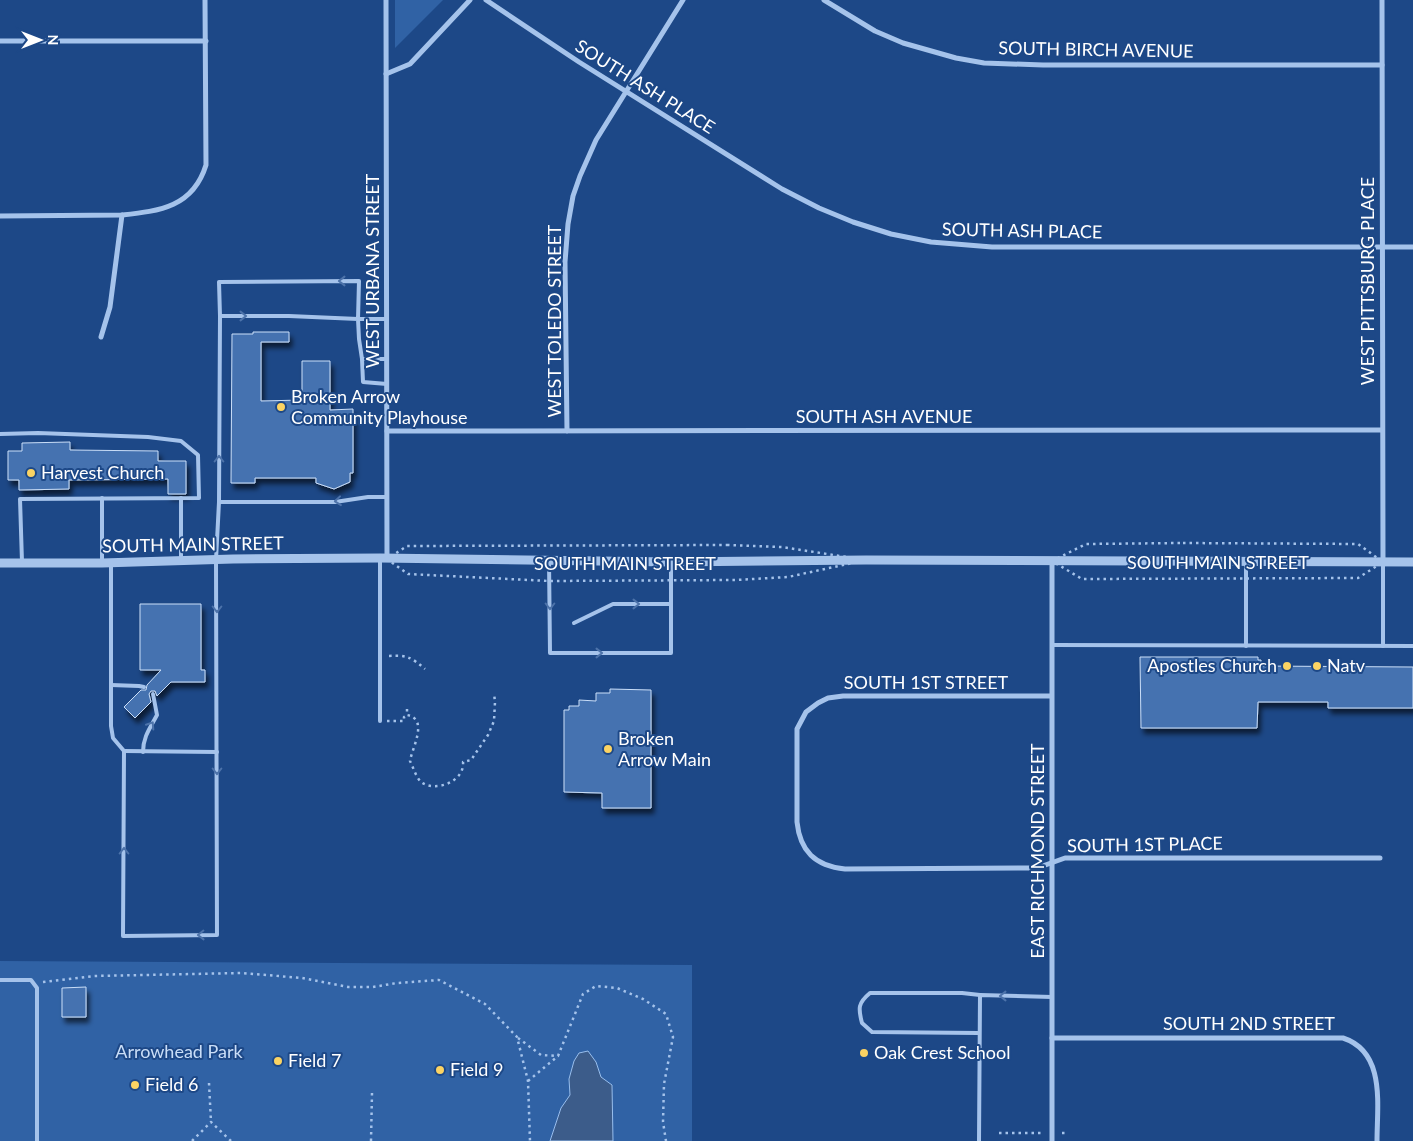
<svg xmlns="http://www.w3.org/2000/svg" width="1413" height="1141" font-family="Lato,sans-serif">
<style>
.green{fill:#3062a5}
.water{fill:#3c5c8a;stroke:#98beed}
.building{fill:#4572b0;stroke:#cadef8;filter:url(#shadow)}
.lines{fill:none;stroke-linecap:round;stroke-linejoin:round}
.path{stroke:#a5c3eb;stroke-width:2.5;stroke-dasharray:2.5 4;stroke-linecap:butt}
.service{stroke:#a5c3eb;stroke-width:4}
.minor{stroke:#a5c3eb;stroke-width:5}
.tertiary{stroke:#a5c3eb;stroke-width:9}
.oneway{stroke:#4d73aa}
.poi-dot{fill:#fbd363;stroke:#1d4887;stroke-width:2}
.labels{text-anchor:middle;stroke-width:4;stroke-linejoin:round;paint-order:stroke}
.street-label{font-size:18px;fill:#fff;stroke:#1d4887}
.poi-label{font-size:18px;fill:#fff;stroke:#1d4887;text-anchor:start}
.park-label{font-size:18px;fill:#cadef8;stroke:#1d4887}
</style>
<defs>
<filter id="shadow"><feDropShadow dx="3" dy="5.5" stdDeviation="2.5" flood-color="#0009"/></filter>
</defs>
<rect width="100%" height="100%" fill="#1d4887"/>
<g class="green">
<polygon points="395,0 443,0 395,48"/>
<polygon points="0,961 692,965 692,1141 0,1141"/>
</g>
<polygon class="water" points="588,1051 596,1062 601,1077 612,1085 613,1141 550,1141 561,1108 570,1095 569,1079 574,1061 579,1053"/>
<g class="building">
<polygon points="253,332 289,332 289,342 261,342 261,401 302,400 302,361 330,361 330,410 353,409 353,473 350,473 350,482 334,489 316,483 316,478 255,478 255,483 231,483 232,334 253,334"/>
<polygon points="70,442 70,450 158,451 158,461 186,461 186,494 168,494 168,479 69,480 69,489 19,490 19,480 8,480 8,451 22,451 22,443"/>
<polygon points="140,604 201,604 201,670 205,670 205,682 171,682 157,696 155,691 151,691 149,694 151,702 135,718 124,707 141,690 146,690 147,685 161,670 140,670"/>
<polygon points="1140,657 1258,657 1258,660 1261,660 1261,666 1413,667 1413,708 1328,708 1328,702 1258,702 1257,728 1141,728"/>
<polygon points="610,689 651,690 651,808 602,808 602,793 564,792 564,710 569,710 569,706 579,706 579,700 596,701 596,693 610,693"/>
<polygon points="86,987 86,1017 62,1017 62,988"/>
</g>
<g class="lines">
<g class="path">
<polygon points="1183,543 1358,544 1383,562 1358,578 1082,579 1052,561 1086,544"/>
<polygon points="727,545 782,547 866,560 788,577 735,580 549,581 408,574 387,559 407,546"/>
<path d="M389,656C407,655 411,657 425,669"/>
<path d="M407,709V715C429,719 412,748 410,761C413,767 416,777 421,782C436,793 465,781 463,762L471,760L488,735L494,721L495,702L494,693"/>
<polyline points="387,721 404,721 404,717 407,715"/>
<polyline points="43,982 94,976 242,973 302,978 348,987 373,987 397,983 439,980 485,1004 517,1037 528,1081 530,1141"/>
<polyline points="518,1038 541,1055 558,1056 583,994 596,986 617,988 643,999 666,1014 673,1037 664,1084 663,1122 666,1141"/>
<polyline points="528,1081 558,1056"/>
<polyline points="209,1083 211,1122"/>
<polyline points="999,1133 1041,1133"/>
<polyline points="1062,1133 1067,1133"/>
<polyline points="192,1141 211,1122 231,1141"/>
<polyline points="371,1141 372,1093"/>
</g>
<g class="service">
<polyline points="220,316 219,502 335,502 368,497 387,497"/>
<polyline points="362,359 359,339 358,319 289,316 220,316 219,282 359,281 358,319 387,319"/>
<polyline points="387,359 362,359 363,382 387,384"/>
<polyline points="0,434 38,433 148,437 181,441 198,455 199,498 20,499 22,562"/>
<polyline points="102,498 102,563"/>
<polyline points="380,558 380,721"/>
<polyline points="549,560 550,653 671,653 671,562"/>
<polyline points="181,561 181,498"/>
<polyline points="1383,562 1383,646"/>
<polyline points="111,564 111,726 113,738 124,751 123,936 217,935 216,560 219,502"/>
<polyline points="574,623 613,604 671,604"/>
<polyline points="1052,645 1413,646"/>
<polyline points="1246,646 1246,562"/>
<polyline points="111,685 139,686 144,687"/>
<polyline points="124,751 217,752"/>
<path d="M143,752C143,737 150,728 157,715L153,694"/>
<polyline points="0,980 31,980 37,988 37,1141"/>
<path d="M978,1033L872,1032L862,1023C858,1008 858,1003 870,993H962L980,995"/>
<polyline points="979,1141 980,995 1052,997"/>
</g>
<g class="minor">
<polyline points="386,0 387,559"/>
<polyline points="486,0 579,62 782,189 819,208 853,222 891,234 931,242 992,247 1413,247"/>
<polyline points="824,0 875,31 903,43 956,58 984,63 1043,65 1382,65"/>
<polyline points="1382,0 1383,562"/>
<polyline points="0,41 206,41"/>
<polyline points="386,74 410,64 470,0"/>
<path d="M0,216L122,215C160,211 193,207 206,165L205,0"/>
<polyline points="101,337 110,307 122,215"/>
<polyline points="387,431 1382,430"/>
<polyline points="567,431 565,262 568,224 573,196 580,176 596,140 683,0"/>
<path d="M1051,696H843L828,698L818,703L806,712L797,729V822C800,851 815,866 845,869L1037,868L1065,858H1380"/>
<path d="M1052,1038H1343C1386,1052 1377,1105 1377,1141"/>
<polyline points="1052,1141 1052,561"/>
</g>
<polyline class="tertiary" points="0,563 102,563 233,559 380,558 671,562 866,560 1413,562"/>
</g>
<defs><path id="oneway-chevron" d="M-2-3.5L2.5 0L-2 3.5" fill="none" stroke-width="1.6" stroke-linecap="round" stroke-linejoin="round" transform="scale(1.25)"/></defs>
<g class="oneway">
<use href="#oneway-chevron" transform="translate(342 281) rotate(180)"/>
<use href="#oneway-chevron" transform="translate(243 316)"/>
<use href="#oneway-chevron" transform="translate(219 459) rotate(-90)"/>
<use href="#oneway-chevron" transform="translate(338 501) rotate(174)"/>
<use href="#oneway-chevron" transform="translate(636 604)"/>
<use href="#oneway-chevron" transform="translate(550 606) rotate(90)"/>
<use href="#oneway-chevron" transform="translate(217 609) rotate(90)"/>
<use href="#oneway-chevron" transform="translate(599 653)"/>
<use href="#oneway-chevron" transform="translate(151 725) rotate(-57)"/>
<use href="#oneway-chevron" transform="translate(217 771) rotate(90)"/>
<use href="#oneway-chevron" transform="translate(124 851) rotate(-90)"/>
<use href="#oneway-chevron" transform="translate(201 935) rotate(179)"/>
<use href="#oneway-chevron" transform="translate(1003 996) rotate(-180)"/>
</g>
<g class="poi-dot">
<circle cx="281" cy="407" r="5"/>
<circle cx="31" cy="473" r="5"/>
<circle cx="1287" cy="666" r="5"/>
<circle cx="1317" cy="666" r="5"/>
<circle cx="608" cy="749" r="5"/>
<circle cx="864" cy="1053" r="5"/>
<circle cx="278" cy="1061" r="5"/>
<circle cx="440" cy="1070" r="5"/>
<circle cx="135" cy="1085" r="5"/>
</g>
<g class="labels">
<g class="street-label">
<text transform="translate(1096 50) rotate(1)" y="6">SOUTH BIRCH AVENUE</text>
<text transform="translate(645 87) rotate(32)" y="6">SOUTH ASH PLACE</text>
<text transform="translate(1022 231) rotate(1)" y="6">SOUTH ASH PLACE</text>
<text transform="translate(373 271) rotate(-90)" y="6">WEST URBANA STREET</text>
<text transform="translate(1368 281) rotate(-90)" y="6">WEST PITTSBURG PLACE</text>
<text transform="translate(555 321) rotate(-90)" y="6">WEST TOLEDO STREET</text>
<text x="884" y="423">SOUTH ASH AVENUE</text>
<text transform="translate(193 545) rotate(-1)" y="6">SOUTH MAIN STREET</text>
<text x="1218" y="569">SOUTH MAIN STREET</text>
<text x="625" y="570">SOUTH MAIN STREET</text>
<text x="926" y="689">SOUTH 1ST STREET</text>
<text transform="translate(1145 845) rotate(-1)" y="6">SOUTH 1ST PLACE</text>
<text transform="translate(1038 851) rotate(-90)" y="6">EAST RICHMOND STREET</text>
<text x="1249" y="1030">SOUTH 2ND STREET</text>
</g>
<g class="poi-label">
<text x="291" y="403">Broken Arrow<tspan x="291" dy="21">Community Playhouse</tspan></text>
<text x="41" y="479">Harvest Church</text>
<text x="1277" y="672" text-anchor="end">Apostles Church</text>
<text x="1327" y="672">Natv</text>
<text x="618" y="745">Broken<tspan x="618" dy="21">Arrow Main</tspan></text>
<text x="874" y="1059">Oak Crest School</text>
<text x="288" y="1067">Field 7</text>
<text x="450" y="1076">Field 9</text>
<text x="145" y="1091">Field 6</text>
</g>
<g class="park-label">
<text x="179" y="1058">Arrowhead Park</text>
</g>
</g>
<g transform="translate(40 40) rotate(90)" stroke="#1d4887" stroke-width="4" paint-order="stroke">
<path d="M0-4L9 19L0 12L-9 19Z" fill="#ffffff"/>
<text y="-8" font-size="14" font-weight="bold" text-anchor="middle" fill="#ffffff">N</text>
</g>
</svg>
